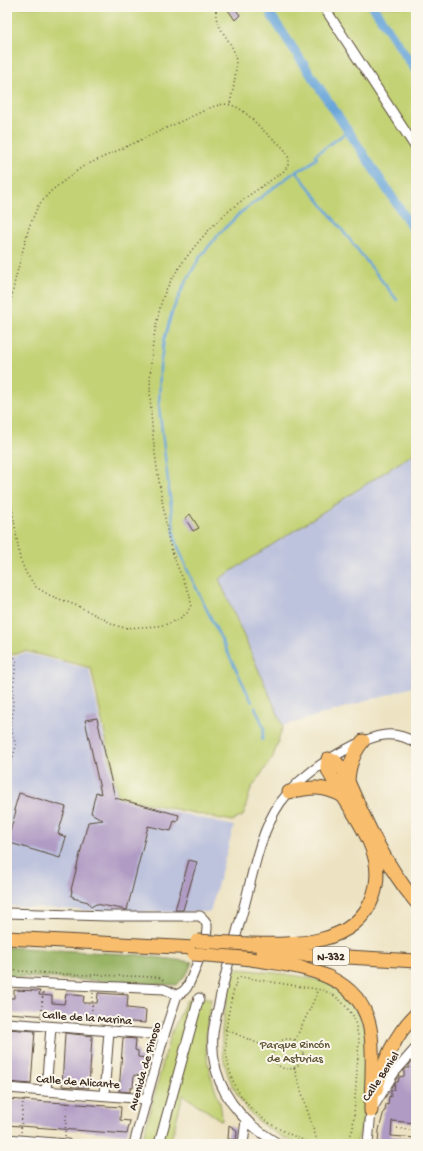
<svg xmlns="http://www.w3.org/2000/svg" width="423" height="1151" font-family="'Gochi Hand',sans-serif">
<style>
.industrial{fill:#bec3dd}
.green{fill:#c3d274;stroke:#7f7e49}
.forest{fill:#9ab466;stroke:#6a6f42}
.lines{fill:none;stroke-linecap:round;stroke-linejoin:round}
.stream{stroke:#67a5d9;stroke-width:2.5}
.canal{stroke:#67a5d9;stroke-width:9}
.building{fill:#b09bc4}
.minor-casing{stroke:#564637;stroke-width:11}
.highway-casing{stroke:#564637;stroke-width:15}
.path{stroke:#564637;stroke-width:1.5;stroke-dasharray:1 3;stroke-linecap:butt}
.minor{stroke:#fff;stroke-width:9}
.highway{stroke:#f9be6d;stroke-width:13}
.highway-bridge-casing{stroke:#564637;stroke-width:15;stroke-linecap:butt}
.highway-bridge{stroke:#f9be6d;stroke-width:13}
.labels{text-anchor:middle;stroke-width:4;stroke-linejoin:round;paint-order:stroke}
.shield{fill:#fbf7ec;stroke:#75685c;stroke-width:1}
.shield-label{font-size:11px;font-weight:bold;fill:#3b2a1e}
.street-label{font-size:12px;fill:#3b2a1e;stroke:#fbf7ec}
.park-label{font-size:12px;fill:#5d5434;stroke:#fbf7ec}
</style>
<rect width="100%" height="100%" fill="#fbf7ec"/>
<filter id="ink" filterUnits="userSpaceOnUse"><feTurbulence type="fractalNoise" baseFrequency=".025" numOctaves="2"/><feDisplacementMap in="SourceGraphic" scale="8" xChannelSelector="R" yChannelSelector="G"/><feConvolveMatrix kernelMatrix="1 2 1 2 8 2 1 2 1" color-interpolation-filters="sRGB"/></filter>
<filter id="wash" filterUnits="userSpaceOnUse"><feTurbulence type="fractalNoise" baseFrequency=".012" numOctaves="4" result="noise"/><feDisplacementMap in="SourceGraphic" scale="16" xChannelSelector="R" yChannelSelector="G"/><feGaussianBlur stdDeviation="0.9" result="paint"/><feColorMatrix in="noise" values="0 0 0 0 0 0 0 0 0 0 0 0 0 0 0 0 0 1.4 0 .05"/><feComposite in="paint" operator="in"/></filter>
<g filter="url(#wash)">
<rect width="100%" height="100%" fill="#ede3c2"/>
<g class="industrial">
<polygon points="416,7 416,686 283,726 273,756 201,603"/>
<polygon points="25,653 89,669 117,798 234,826 210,912 119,912 7,906 7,682 12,657"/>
</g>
<g class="green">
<polygon points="7,7 416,7 416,452 219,579 283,726 273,757 251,789 243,816 232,821 118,797 91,668 25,651 10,655 7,654"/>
<path d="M238,969L249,970C272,973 303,975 325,982C345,989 360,1009 365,1029C369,1043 367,1060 366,1075C364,1098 365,1122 356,1144C344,1144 331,1144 319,1144C313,1144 307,1145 301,1144C291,1143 276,1133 268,1128C254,1119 244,1107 236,1092C213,1052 222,1013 235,971Z"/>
<path d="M195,995L211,999C206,1025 203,1050 211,1076C216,1095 222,1101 222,1121L183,1095L170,1144L142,1142L170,1036L186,1001L194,997Z"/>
</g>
<polygon class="forest" points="7,947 139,955 192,962 188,972 177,985 7,976"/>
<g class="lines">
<g class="stream">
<polyline points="296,171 397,300"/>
<polyline points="252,702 187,569 175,539 159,407 160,367 164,340 172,312 184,285 200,257 219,234 240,213 296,171 304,168 317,158 315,155 348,131"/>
<polyline points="255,707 264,728 262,740"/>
</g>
<g class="canal">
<polyline points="373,7 416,71"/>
<polyline points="271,15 416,233"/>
</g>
</g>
<g id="blocks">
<g class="building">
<polygon points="226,7 234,7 240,15 235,20"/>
<polygon points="190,514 199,528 193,531 185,518"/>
<polygon points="97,718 115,798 179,815 177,822 174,821 171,831 148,826 127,910 96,904 91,907 88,902 73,898 74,897 71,896 72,890 71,890 88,822 103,820 91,813 96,792 101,794 85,720"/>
<polygon points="19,793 66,807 58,834 66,837 60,858 7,842 16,811 14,810"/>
<polygon points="189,860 197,862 183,910 175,910"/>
<polygon points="14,990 40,991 39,995 52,996 52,1003 64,1004 66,994 84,996 83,1003 97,1003 98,993 128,995 127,1008 146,1010 145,1023 7,1013 7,998 14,998"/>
<polygon points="8,1029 35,1031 31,1084 7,1082"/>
<polygon points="65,1033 92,1036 89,1088 62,1086"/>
<polygon points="123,1038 136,1039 135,1050 138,1051 138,1057 147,1058 142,1076 134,1075 133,1088 130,1088 130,1092 119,1091"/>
<polygon points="416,1057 416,1123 392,1121 391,1136 416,1138 416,1144 378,1144 379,1130 384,1111 385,1111 386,1104 388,1105 389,1096 391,1097 391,1090 394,1090 395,1082 398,1082 399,1077 404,1076 404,1070 407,1068 409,1068 409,1065"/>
<polygon points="7,1099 121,1107 120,1120 130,1121 127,1134 7,1125"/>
<polygon points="229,1125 235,1129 237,1132 236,1140 228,1139"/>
</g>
</g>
</g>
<g filter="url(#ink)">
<use href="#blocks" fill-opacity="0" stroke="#564637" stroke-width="1"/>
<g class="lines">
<g class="minor-casing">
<g id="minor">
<polyline points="324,7 416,148"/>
<path d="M7,913L107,916H200C203,919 207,921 207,926C208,937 193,977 187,987C185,991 181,993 177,995"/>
<polyline points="7,982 164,989 177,995"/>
<polyline points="7,1023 164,1035"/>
<polyline points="7,1088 147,1099"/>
<polyline points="46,1091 51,1027"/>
<polyline points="104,1095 109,1031"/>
<polyline points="7,1139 67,1144"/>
<polyline points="134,1144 164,1035 177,995"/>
<polyline points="159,1144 199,998"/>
<polyline points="243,1144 246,1120"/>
<path d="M279,1144C250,1128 225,1103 216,1070C213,1058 212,1046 213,1034C214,1022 218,1010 220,999C226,970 234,942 242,914C252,879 259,833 280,803C299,777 325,760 353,746C375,735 393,729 416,743"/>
<polyline points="368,1144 371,1111 394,1073 416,1048"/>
</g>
</g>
<g class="highway-casing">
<g id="highway">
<path d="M348,780C349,765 353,753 363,741"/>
<path d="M289,792C310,787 323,785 343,796"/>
<polyline points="7,938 195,948"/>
<path d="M248,944C293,945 354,947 373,897C379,880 378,863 371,846C360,818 342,798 329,772L327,767L328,759L335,761L343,770C363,816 383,863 416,902"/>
<polyline points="262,952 416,961"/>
<path d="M244,958C295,966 364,970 371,1035C374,1060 371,1086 371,1111"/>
<path d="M376,1090C384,1061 394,1036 416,1014"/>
</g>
</g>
<g class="path">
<polyline points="211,7 216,10"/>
<path d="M217,7C211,25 231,38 235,55C238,71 233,88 230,104"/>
<path d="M7,322L15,280L29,227L38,206L51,191L82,167L212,107C218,105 225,103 231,105C245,109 254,122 265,132C273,140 287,147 289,160C289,164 287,167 284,171C262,187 238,201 219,220C199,239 178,266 166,290C160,303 158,317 155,331C142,401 158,472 169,542L176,563L190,595L191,605L187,613L179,619L168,624L157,626L125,628L117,626L80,607L49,595L36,587L26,573L20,559L7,475"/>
<polyline points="7,648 13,654 16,661 13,692 12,732 16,746 11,764 7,770"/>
<polyline points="7,970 60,974 156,977 161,978 164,981"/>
<polyline points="41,1018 43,992"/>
<polyline points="91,1022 93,993"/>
<polyline points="225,1029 273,1050"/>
<circle cx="288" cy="1054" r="15"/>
<polyline points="295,1040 316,996 317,989"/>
<polyline points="294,1068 318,1144"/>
<polyline points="397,1128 416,1131"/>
<polyline points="21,1132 23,1098"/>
<polyline points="65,1136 67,1102"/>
<path d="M313,1144C295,1137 276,1129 261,1117C216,1082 222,1027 237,979L241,977L322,990L332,994L341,1001L348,1009L354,1017L359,1040L353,1129L347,1144"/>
</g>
<use href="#minor" class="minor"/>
<use href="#highway" class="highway"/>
<g class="highway-bridge-casing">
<g id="highway-bridge">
<polyline points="197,941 248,944"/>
<polyline points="194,954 244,958"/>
</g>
</g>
<use href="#highway-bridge" class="highway-bridge"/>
</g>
</g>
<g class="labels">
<rect class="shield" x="313" y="947" width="36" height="18" rx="3"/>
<g class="shield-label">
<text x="331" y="960">N-332</text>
</g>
<g class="street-label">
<text transform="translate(87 1017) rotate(4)" y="4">Calle de la Marina</text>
<text transform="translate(144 1066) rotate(-74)" y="4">Avenida de Pinoso</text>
<text transform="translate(380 1076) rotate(-56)" y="4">Calle Beniel</text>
<text transform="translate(78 1081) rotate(4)" y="4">Calle de Alicante</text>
</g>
<g class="park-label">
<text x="295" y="1048">Parque Rincón<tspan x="295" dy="14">de Asturias</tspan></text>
</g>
</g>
<rect width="423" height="1151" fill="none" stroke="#fbf7ec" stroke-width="24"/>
</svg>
